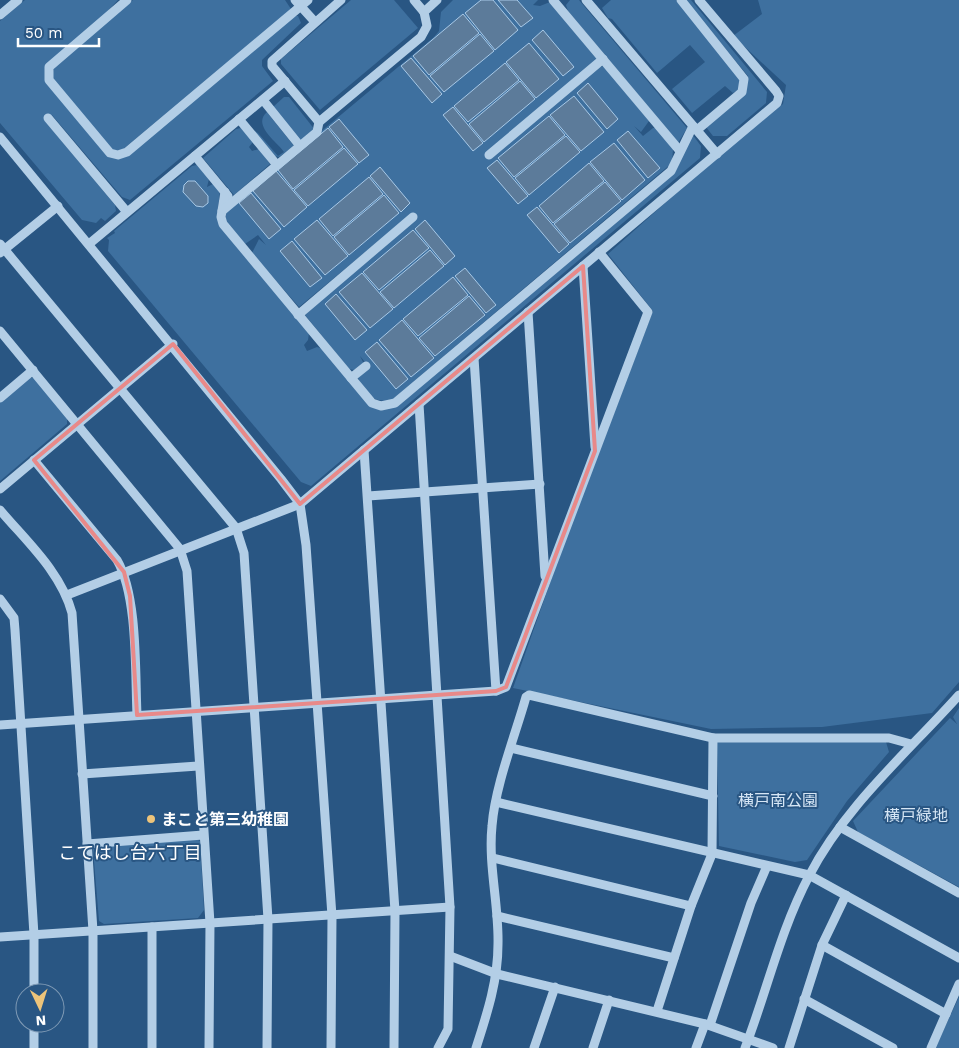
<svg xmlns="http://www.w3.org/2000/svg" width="959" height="1048" font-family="'Work Sans','Noto Sans JP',sans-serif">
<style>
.green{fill:#3e709f}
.water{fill:#5c7b9a;stroke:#a8c9e7}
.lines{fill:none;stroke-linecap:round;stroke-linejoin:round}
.minor{stroke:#b3cee6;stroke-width:9}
.marked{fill:none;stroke:#e88989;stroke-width:4;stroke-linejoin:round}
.poi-dot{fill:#edc47a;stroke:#295683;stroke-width:2}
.labels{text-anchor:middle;stroke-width:4;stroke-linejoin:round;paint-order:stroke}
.park-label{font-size:16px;fill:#d6e6f5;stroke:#295683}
.poi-label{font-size:16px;font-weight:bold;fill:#fff;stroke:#295683;text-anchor:start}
.neighbourhood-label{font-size:18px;fill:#fff;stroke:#295683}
</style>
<rect width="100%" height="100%" fill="#295683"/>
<g class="green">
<polygon points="25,0 118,0 45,78 117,158 294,16 298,16 301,23 262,60 262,66 273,81 130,200 122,197 52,115 45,121 115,205 116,211 105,221 101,218 96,223 82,220 0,123 0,21"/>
<polygon points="133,0 285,0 291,9 121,151 112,150 52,78 54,66"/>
<polygon points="351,0 394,0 418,28 320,110 281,64 281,59"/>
<path d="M453,0H538L533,5L540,6L550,2L596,56L599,67L604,66L649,121L641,132L634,126L643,136L653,128H657L673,149L672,163L392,400C372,403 371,396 359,381L358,378L369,367L360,356L364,364L354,370L349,369L305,315L410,215L299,307L252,253L259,239L266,245L258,235L245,244C237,235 221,223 227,210L434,37L439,31L441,12Z"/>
<polygon points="570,0 579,0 687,128 678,143 568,11 566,5"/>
<polygon points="611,0 676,0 741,78 740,89 733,93 725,86 692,113 672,89 705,62 690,45 657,73 612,19 608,18 602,8"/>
<polygon points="685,0 691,0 767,92 766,103 727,136 713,136 706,127 746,92 748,76"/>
<polygon points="758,0 959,0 959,682 932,713 822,727 711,729 513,688 561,552 653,311 608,254 712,161 783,104 786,85 733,36 762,14"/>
<polygon points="284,97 289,97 315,130 300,141 273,107"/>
<path d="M267,112L294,146L279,157L275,156L253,130L258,133L278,156L284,152C276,141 252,125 267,112Z"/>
<polygon points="241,128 253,142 249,147 252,151 259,149 270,164 234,195 203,158 236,129"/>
<polygon points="692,134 701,146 700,158 311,486 301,482 108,251 109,240 107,238 115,233 114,231 192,166 197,165 209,179 207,187 213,184 220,192 217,217 309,333 308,340 304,345 307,351 317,347 323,349 368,404 392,408 675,172"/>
<polygon points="26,377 34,378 67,418 67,424 0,481 0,399"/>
<polygon points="959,708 959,887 858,832 853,821 950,718 957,724 953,717"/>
<polygon points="717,742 886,742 889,752 847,801 807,860 795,862 719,846"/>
<polygon points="194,838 200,841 204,910 198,918 104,924 99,921 93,849 96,845"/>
<polygon points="959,997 959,1048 935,1048"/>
</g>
<g class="water">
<polygon points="481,0 493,0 518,30 495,50 465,13"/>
<polygon points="498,0 517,0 533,18 521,27"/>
<polygon points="463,14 479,33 429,75 413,56"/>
<polygon points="543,30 574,67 563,76 532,40"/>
<polygon points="480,34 494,51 444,92 430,76"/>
<polygon points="529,43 559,79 536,98 506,62"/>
<polygon points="411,58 442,94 432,103 401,66"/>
<polygon points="505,63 519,80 468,122 454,106"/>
<polygon points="520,81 535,99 484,142 469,124"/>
<polygon points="588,83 618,119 607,129 577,93"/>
<polygon points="574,96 604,132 581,151 550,115"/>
<polygon points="453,107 483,143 473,151 443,115"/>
<polygon points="549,116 565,135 514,177 498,158"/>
<polygon points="339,119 369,155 359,163 329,127"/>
<polygon points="328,128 343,147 293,189 278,170"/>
<polygon points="628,131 660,168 648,178 617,140"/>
<polygon points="566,136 580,152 529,195 515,178"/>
<polygon points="614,143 645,180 622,200 590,162"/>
<polygon points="344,148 358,164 308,206 294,190"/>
<polygon points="497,160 528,196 518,204 487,168"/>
<polygon points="589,163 604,181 553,223 539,206"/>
<polygon points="380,167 410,203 401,212 370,176"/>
<polygon points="276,171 307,207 284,227 253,191"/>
<polygon points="369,177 383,194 333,236 319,219"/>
<polygon points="188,181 195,181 208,196 208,203 203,207 196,206 183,192 184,185"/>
<polygon points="605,182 621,201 570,243 554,224"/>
<polygon points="251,193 281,229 269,239 239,203"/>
<polygon points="384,195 399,213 349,255 334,237"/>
<polygon points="537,207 569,244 559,253 527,215"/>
<polygon points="317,220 348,256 325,275 294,239"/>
<polygon points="425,220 455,256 445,265 415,229"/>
<polygon points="413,230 429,248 379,290 363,272"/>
<polygon points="292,241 322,278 310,287 280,251"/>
<polygon points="430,250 444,266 394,308 380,292"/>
<polygon points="465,268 496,305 486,313 455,276"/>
<polygon points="362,273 393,309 370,328 339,292"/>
<polygon points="453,277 468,295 418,336 403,319"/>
<polygon points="336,294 367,330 355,340 325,304"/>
<polygon points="469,296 485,315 435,356 419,338"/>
<polygon points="402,320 434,358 411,377 379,340"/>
<polygon points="377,342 408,379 396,389 365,352"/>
</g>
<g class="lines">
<g class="minor">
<polyline points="127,0 49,67 49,80 110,153 118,155 127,152 308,0"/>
<polyline points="295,0 315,22"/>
<polyline points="341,0 272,61 272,66 319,122 421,37 427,26 424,12 437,0"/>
<polyline points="414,0 424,12"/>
<polyline points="553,0 680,151"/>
<polyline points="586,0 717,154"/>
<polyline points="681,0 744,79 742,92 697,130"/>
<polyline points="0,15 18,0"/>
<polyline points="263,100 300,146"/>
<polyline points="48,118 127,212"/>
<polyline points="239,119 277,165"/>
<polyline points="0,137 281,479 300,504 306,545 332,916 331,1048"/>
<polyline points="489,155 603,59"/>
<polyline points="195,156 228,196"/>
<polyline points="225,192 221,217 223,224 372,403 381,406 395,403 671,171 693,126"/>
<polyline points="222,211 317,132 319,122"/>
<polyline points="0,244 236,528 244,553 268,919 267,1048"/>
<polyline points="89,244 285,81"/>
<polyline points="0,253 58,206"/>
<polyline points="583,266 595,447"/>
<polyline points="528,312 545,576"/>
<polyline points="298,315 413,217"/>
<polyline points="0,331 180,549 187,571 210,923 209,1048"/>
<polyline points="474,358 496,691"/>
<polyline points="351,378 366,366"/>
<polyline points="0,398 33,370"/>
<polyline points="419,404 450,907 448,1029 438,1048"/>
<polyline points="364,450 395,911 394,1048"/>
<path d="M34,460L117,560C138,596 135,672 137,715"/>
<polyline points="0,489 173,344"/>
<polyline points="368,496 540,484"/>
<path d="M0,510C27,542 61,572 72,613L93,931V1048"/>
<polyline points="67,595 300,504 777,103 779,96 776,91 699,0"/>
<polyline points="0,599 14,618 15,630 34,935 34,993"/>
<polyline points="0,725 496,691 506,687 648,312 599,252"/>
<polyline points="713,738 889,738 911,744"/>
<polyline points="511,748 713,796"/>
<polyline points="82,774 198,766"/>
<polyline points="496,802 809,875 959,958"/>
<polyline points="840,827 959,893"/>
<polyline points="87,844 203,835"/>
<polyline points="493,858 691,906"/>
<polyline points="497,916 674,958"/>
<polyline points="0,937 450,907"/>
<polyline points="822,945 946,1014"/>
<polyline points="450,956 497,974 705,1024 773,1048"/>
<polyline points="804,999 893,1048"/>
<polyline points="34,1023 34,1048"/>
<polyline points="710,1025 751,903 767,866"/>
<polyline points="152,1048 152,927"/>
<path d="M476,1048C487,1014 498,981 498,944C499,905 488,865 492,826C495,786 515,736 526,697L529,695L713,738L712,854L691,906L657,1011"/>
<polyline points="534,1048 555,987"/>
<polyline points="593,1048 609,1000"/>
<polyline points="696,1048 705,1024"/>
<path d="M745,1048C767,991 780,931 809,876C845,806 907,753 959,695"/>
<polyline points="789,1048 822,945 846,895"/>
<polyline points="931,1048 959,984"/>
</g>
</g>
<path class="marked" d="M583,266L595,451L506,687L496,691L137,715L130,596L124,572L34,460L173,344L300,504Z"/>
<circle class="poi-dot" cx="151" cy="819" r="5"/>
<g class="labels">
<g class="park-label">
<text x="778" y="806">横戸南公園</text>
<text x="916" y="821">横戸緑地</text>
</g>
<g class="poi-label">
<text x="161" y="825">まこと第三幼稚園</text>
</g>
<g class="neighbourhood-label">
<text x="130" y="859">こてはし台六丁目</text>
</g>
</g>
<g transform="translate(40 1008) rotate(176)"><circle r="24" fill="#295683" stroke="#7f9ab5"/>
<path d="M0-4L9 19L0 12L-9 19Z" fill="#edc47a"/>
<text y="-8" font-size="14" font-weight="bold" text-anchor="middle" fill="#ffffff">N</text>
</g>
<path d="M18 38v8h81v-8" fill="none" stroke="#ffffff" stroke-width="2.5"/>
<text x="25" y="38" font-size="15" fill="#ffffff" stroke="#295683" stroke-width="4" paint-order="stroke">50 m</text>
</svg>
